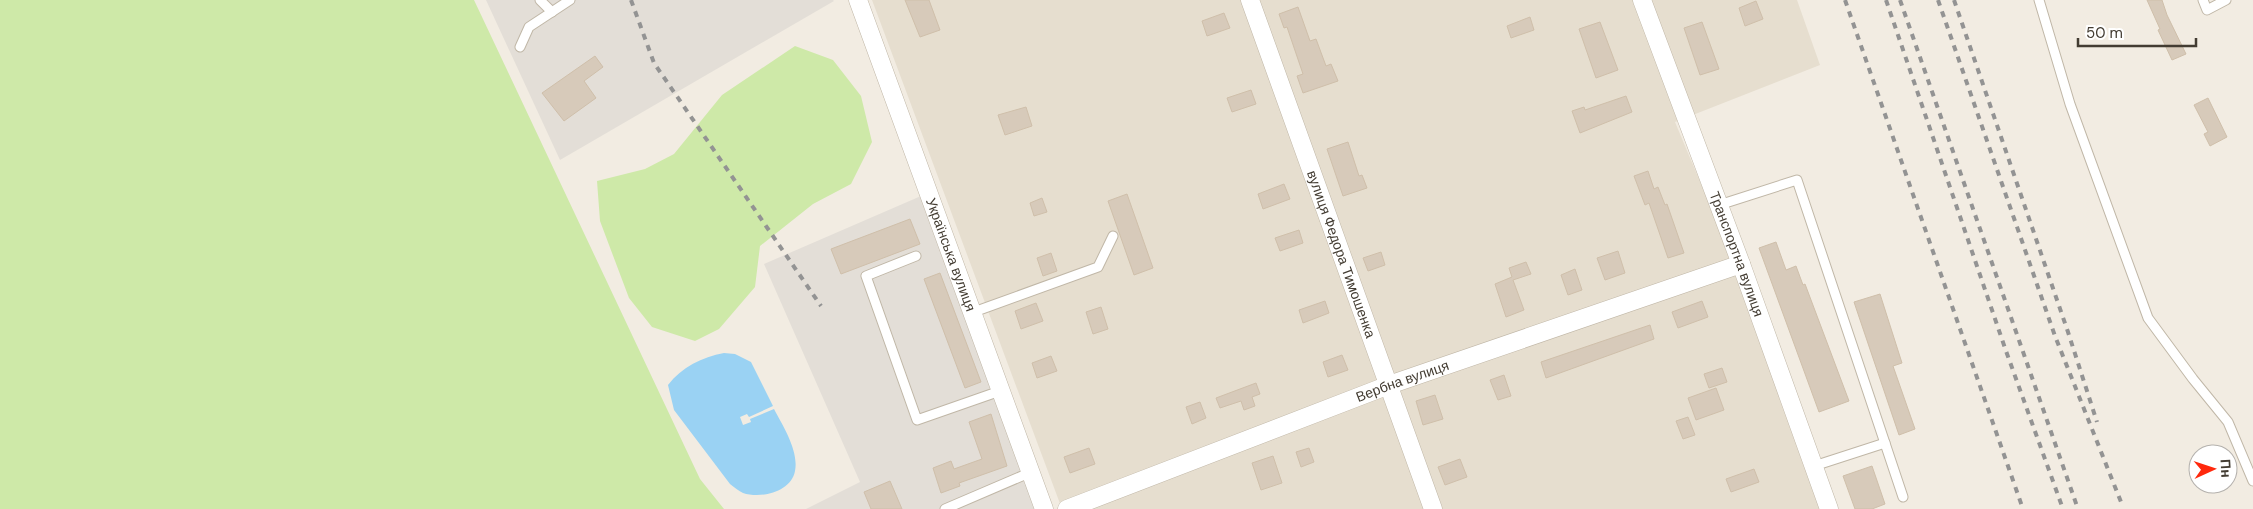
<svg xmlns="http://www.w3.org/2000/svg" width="2253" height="509" font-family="'DM Sans',sans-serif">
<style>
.residential{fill:#e6decf}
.industrial{fill:#e3ded7}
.green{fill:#cee9a8}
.water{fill:#9ad2f3}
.building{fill:#d7caba;stroke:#cfbfaa}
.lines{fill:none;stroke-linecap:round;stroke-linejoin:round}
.service-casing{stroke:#c0b7a7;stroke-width:11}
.minor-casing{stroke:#c0b7a7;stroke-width:19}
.service{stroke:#fff;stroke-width:9}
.minor{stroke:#fff;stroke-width:18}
.rail{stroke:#939393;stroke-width:4;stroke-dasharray:6 6;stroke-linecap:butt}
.labels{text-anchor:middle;stroke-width:5;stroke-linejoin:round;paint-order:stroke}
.street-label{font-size:14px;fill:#433c32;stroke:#fff}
</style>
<rect width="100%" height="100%" fill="#f2ece2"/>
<polygon class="residential" points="872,0 1797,0 1820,65 1675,122 1719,227 1822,509 1062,509"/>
<g class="industrial">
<polygon points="486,0 833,0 834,1 560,160"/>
<polygon points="921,196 1036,509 806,509 860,482 764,264"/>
</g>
<g class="green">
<polygon points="0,0 474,0 700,479 724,509 0,509"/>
<polygon points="795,46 833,60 861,96 872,142 851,184 813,204 760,246 755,287 719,329 695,341 652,327 629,298 600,221 597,181 645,169 674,154 722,95"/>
</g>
<path class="water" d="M724,353L735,354L751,362L773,406L749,417L747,414L740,417L743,425L751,422L750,419L774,409C783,426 799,451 795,471C791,492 761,499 743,493C739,491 734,487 730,484L674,410L668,385C682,367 702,357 724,353Z"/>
<g class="building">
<polygon points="905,0 929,0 940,30 920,37"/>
<polygon points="2147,0 2162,0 2167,15 2186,54 2172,60 2158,30 2160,29"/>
<polygon points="1756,1 1763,19 1745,26 1739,8"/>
<polygon points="1298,7 1310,41 1316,39 1326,66 1331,64 1338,81 1303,93 1297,76 1303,74 1287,27 1284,28 1279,14"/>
<polygon points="1224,13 1230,28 1207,36 1202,21"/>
<polygon points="1530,17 1534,30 1511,38 1507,26"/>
<polygon points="1600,22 1618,70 1596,78 1579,29"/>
<polygon points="1702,22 1719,69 1700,75 1684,28"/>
<polygon points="595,56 603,67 584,81 596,98 564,121 542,93"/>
<polygon points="1251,90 1256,104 1232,112 1227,98"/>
<polygon points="1626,96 1632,112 1580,133 1572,111 1584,107 1585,110"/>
<polygon points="2208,98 2227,137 2210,146 2204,134 2208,132 2194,105"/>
<polygon points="1026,107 1032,126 1005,135 998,115"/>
<polygon points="1348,142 1359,176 1362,175 1367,188 1343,196 1327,149"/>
<polygon points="1648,171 1654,189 1658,187 1665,205 1667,204 1684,253 1668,258 1649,203 1645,205 1634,176"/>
<polygon points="1284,184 1290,199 1263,209 1258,194"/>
<polygon points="1127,194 1153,268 1134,275 1108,201"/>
<polygon points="1042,198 1047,212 1034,216 1030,203"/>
<polygon points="910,219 920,244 841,274 831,249"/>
<polygon points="1299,230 1303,243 1280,251 1275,238"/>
<polygon points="1776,242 1786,270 1796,266 1803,285 1805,284 1849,401 1819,412 1759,248"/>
<polygon points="1618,251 1625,273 1605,280 1597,258"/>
<polygon points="1381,252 1385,265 1368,271 1363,258"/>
<polygon points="1051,253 1057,271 1043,276 1037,258"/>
<polygon points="1526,262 1531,274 1513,280 1524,310 1506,317 1495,284 1512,277 1509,268"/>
<polygon points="1575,269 1582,290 1568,295 1561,275"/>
<polygon points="940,273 981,382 965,388 924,279"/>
<polygon points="1880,294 1902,363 1893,366 1915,429 1899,435 1854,302"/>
<polygon points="1325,301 1329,313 1303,323 1299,310"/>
<polygon points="1702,301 1708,317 1678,328 1672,312"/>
<polygon points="1036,303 1043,321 1021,329 1015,311"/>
<polygon points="1101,307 1108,329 1093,334 1086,312"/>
<polygon points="1650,325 1654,339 1546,378 1541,362"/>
<polygon points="1342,355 1348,370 1328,377 1323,362"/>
<polygon points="1051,356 1057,371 1037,378 1032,363"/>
<polygon points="1722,368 1727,382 1709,388 1704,374"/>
<polygon points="1504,375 1511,396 1498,400 1490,380"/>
<polygon points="1256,383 1260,394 1252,397 1255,406 1244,410 1241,401 1220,408 1216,398"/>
<polygon points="1716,388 1724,410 1696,420 1688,398"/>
<polygon points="1435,395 1443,419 1423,425 1416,401"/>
<polygon points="1200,402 1206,418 1192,424 1186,407"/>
<polygon points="991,414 1007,466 959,483 960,486 941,493 933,468 951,461 954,469 982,459 969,422"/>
<polygon points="1688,417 1695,435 1683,439 1676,421"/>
<polygon points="1089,448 1095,464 1070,473 1064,457"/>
<polygon points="1309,448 1314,462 1301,467 1296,452"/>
<polygon points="1273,456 1282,483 1261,490 1252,463"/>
<polygon points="1460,459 1467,477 1445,485 1438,467"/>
<polygon points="1872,466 1885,504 1872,509 1855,509 1843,476"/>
<polygon points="1754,469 1759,482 1731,492 1726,479"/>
<polygon points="890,481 902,509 871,509 864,492"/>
</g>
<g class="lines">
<g class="service-casing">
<g id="service">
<polyline points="540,0 552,12"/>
<polyline points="2039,0 2070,104 2148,318 2193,379 2228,422 2253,481"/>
<polyline points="2203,0 2207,10 2226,0"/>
<polyline points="520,47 529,27 570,0"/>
<polyline points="1719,205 1797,180 1903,497"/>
<polyline points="916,256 866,276 917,420 1000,391"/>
<polyline points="971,313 1098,267 1113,236"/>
<polyline points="1814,466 1885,443"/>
<polyline points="945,509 1029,473"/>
</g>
</g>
<g class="minor-casing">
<g id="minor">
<path id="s1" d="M858,0L1044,509"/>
<path id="s2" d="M1250,0L1433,509"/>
<path id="s3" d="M1642,0L1741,264L1829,509"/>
<path id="s4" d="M1067,509L1389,385L1741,264"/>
</g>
</g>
<use href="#service" class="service"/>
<use href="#minor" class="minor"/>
<g class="rail">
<polyline points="631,0 654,63 821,306"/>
<polyline points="1845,0 2023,509"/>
<polyline points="1886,0 2006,351 2063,509"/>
<polyline points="1900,0 2078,509"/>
<polyline points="1938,0 2055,336 2123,507"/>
<polyline points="1954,0 2068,332 2097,422"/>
</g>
</g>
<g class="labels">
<g class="street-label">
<text dy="5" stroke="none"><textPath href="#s2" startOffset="270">вулиця Федора Тимошенка</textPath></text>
<text dy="5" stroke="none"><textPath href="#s3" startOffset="271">Транспортна вулиця</textPath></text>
<text dy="5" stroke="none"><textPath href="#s1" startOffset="271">Українська вулиця</textPath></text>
<text dy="5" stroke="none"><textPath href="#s4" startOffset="359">Вербна вулиця</textPath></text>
</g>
</g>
<g transform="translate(2213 469) rotate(87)"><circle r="24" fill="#ffffff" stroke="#b4b1ad"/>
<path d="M0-4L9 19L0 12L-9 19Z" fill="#ff280c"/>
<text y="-8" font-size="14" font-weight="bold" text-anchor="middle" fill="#433c32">Пн</text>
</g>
<path d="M2078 38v8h118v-8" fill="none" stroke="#433c32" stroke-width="2.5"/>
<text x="2086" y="38" font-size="15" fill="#433c32" stroke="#ffffff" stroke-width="4" paint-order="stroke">50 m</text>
</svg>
